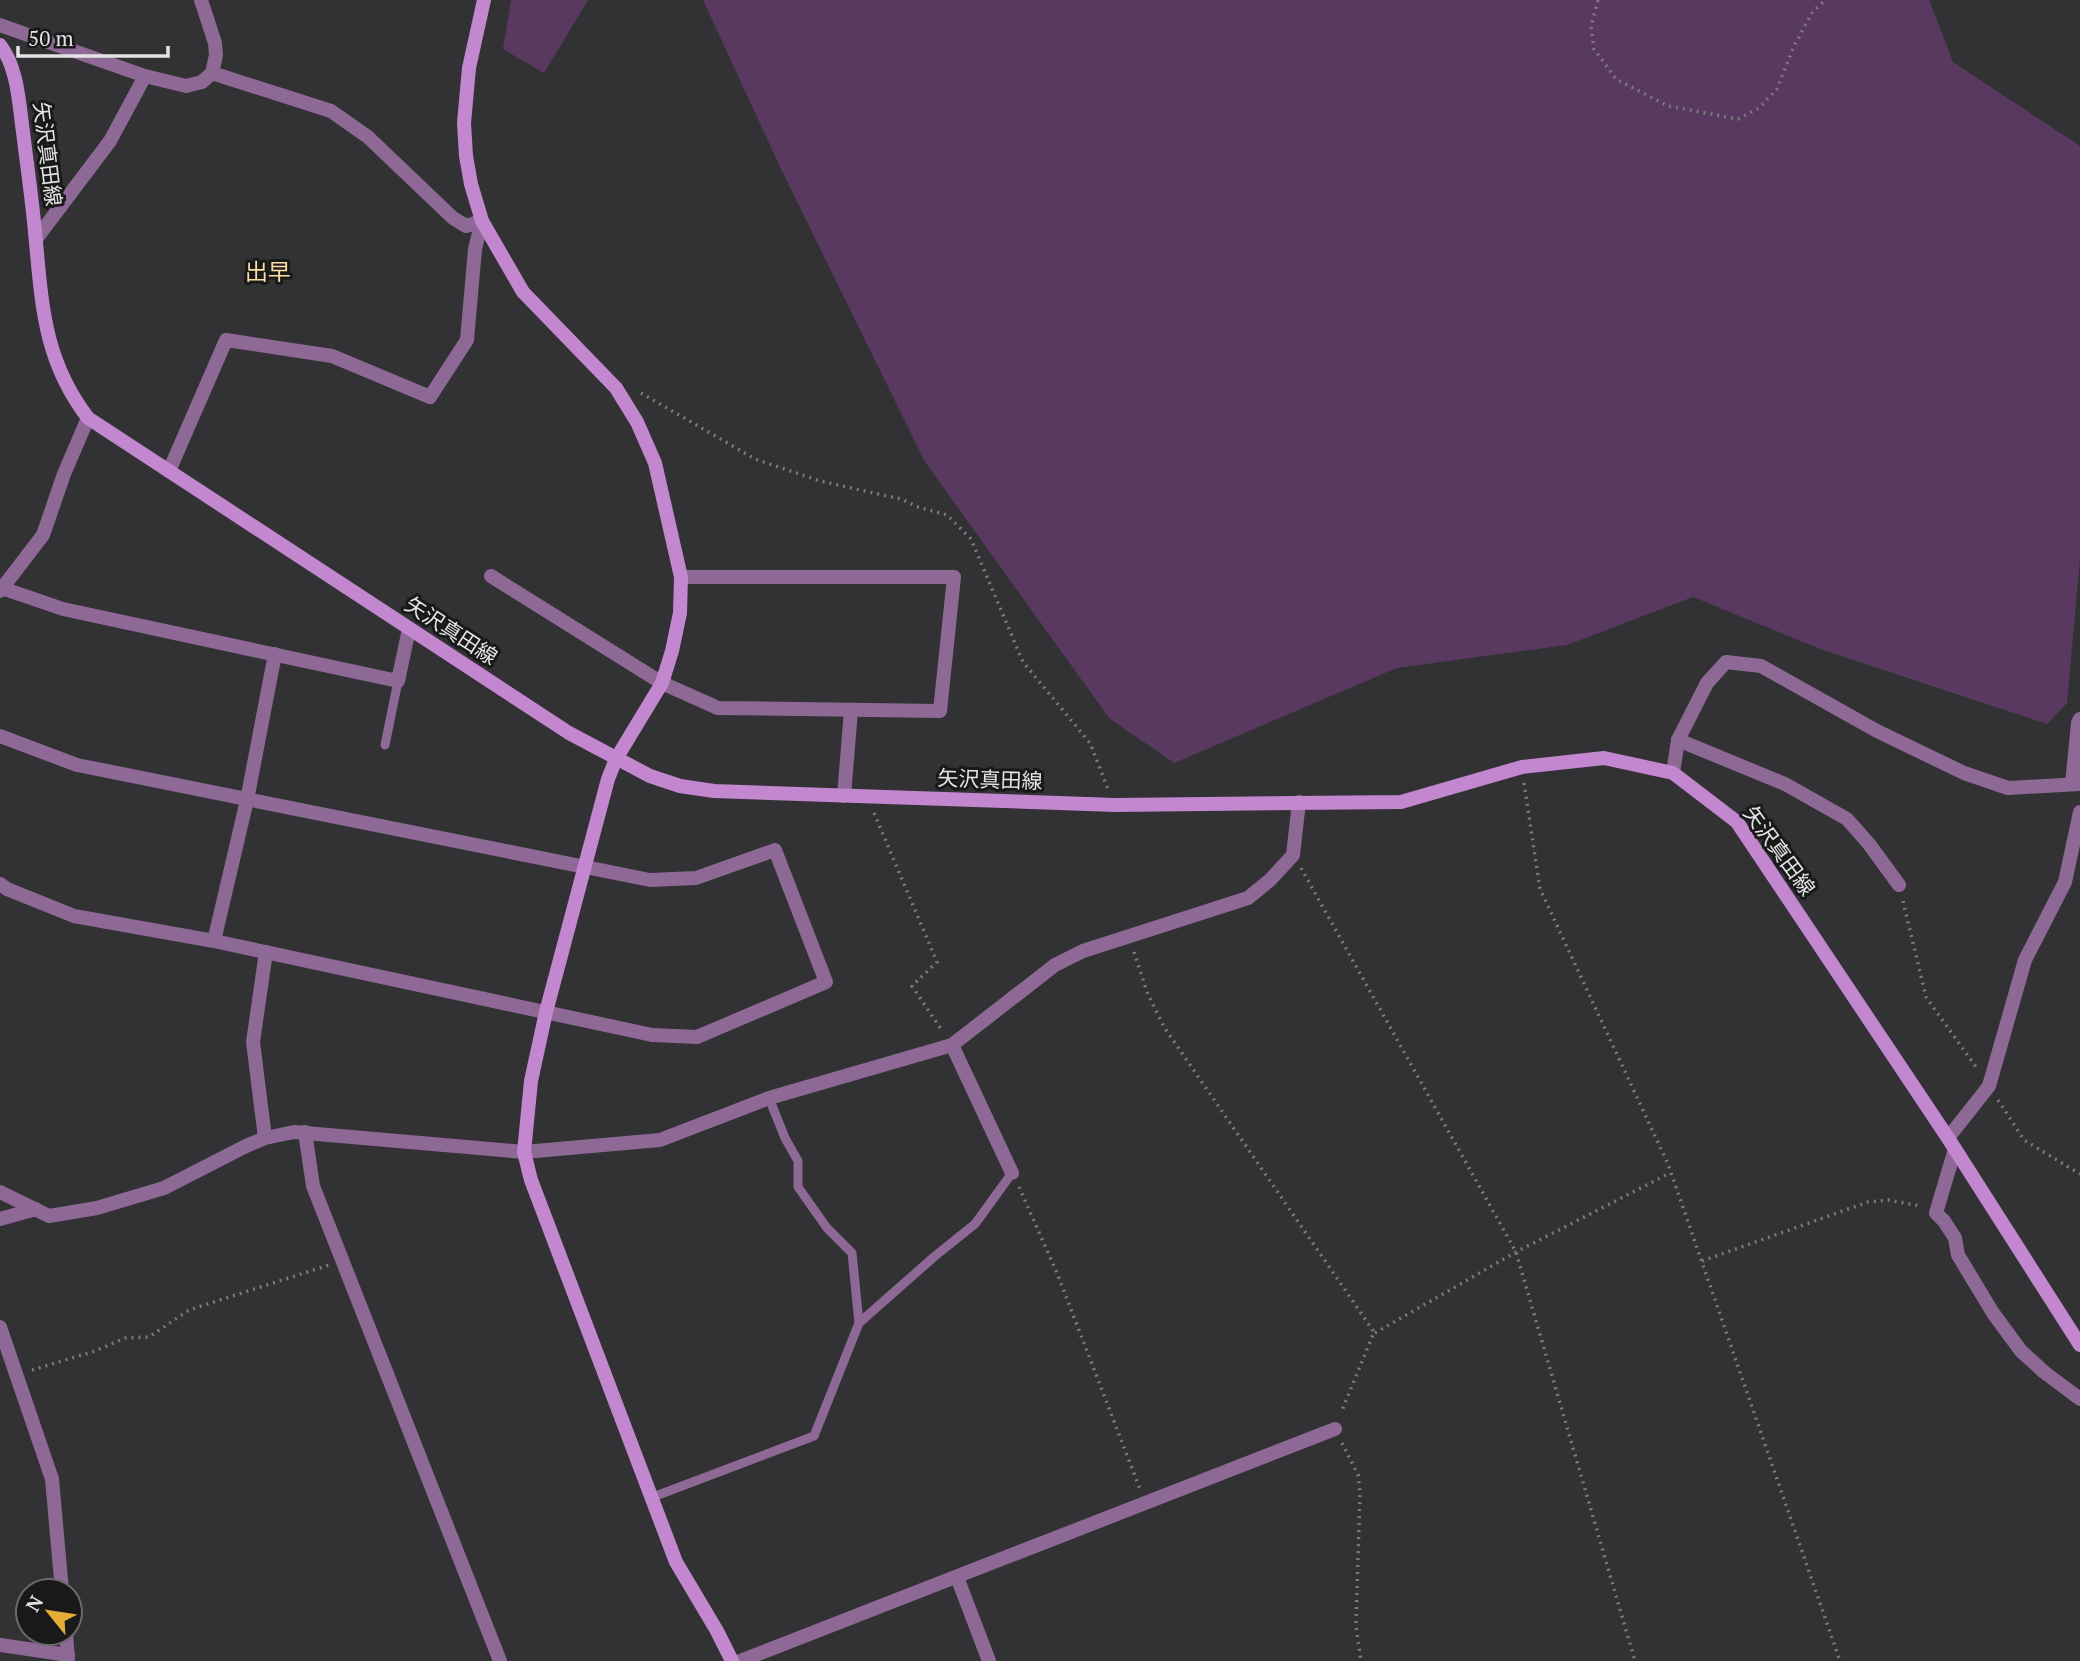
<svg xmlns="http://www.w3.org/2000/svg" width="2080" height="1661" font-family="'PT Serif','Noto Sans JP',serif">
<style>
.green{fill:#593960}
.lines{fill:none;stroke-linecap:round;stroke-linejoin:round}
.path{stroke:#7b7a7c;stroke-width:3.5;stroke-dasharray:2 5;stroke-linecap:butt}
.lane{stroke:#8e6996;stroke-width:9}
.street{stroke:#8e6996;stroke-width:14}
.secondary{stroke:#c287cf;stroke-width:14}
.labels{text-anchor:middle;stroke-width:6;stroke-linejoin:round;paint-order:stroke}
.street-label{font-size:21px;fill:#e4e3e5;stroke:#1a191a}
.neighbourhood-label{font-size:23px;fill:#fcdda5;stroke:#1a191a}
</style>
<rect width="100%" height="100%" fill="#323133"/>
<g class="green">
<polygon points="511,0 588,0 544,73 503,49"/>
<polygon points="703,0 1929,0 1953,62 2080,146 2080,558 2067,703 2047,724 1823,650 1693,597 1567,645 1397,668 1174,763 1109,718 925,462 781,169"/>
</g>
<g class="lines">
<g class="path">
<polyline points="1598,0 1591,26 1594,49 1616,79 1668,106 1738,119 1759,108 1777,89 1794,46 1812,13 1825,0"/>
<polyline points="641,393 755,459 820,481 901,499 918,507 947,515 971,539 1023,662 1090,743 1108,789"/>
<polyline points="1524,783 1540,889 1668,1164 1840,1661"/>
<polyline points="874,813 937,962 912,986 943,1032"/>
<polyline points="1301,868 1516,1252 1635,1661"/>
<polyline points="1903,901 1926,997 1976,1067"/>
<polyline points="1134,952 1147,992 1164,1027 1374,1332 1341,1413"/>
<polyline points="1998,1100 2024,1140 2080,1174"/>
<polyline points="1019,1187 1057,1273 1140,1489"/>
<polyline points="1702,1261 1868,1202 1888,1200 1921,1206"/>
<polyline points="1375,1333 1516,1252 1670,1173"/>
<polyline points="32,1370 95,1351 125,1338 149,1337 189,1310 329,1265"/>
<polyline points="1342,1443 1358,1475 1360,1492 1356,1626 1361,1661"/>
</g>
<g class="lane">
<polyline points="385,745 398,681"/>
<polyline points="769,1098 785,1138 798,1161 798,1187 827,1228 852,1253 859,1323"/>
<polyline points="653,1497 814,1436 859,1323 935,1256 975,1224 1012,1173"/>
</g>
<g class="street">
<polyline points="0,25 145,76 186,86 202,82 212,73 216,55 215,43 201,0"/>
<polyline points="212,73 331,111 368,137 453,218 466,226 482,221"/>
<polyline points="36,239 110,141 145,76"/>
<polyline points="169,471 226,340 332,356 430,397 467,340 475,249 482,221"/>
<polyline points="491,576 662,683 718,708 940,711 954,577 681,577"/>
<polyline points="2,588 63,609 398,681 409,629"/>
<polyline points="0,591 43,535 64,474 88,418"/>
<polyline points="0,736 77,765 650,880 696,878 775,850 826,982 697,1037 652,1035 214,941 74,916 7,889 0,884"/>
<polyline points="1678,740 1785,784 1847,819 1869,844 1899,885"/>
<polyline points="1673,773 1678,740 1707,683 1726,662 1761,666 1877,731 1964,773 2008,788 2080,784"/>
<polyline points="2072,784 2078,723 2080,719"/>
<polyline points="844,796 851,710"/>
<polyline points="214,941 247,800 275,654"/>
<polyline points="952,1045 1012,1173"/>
<polyline points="305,1132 313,1186 500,1661"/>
<polyline points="265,1138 253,1042 266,952"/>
<polyline points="1948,1138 1989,1086 2025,960 2065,882 2080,812"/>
<polyline points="1955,1149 1936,1213 1944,1221 1955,1238 1958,1255 1993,1313 2021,1351 2044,1372 2080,1399"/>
<polyline points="0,1192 49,1216 97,1208 164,1188 246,1146 265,1138 294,1132 524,1152 660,1140 769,1098 952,1045 1055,965 1083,951 1248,898 1270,880 1293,855 1299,802"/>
<polyline points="0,1219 36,1209"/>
<polyline points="0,1327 52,1479 62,1591"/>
<polyline points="957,1577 989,1661"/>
<polyline points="66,1633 68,1661"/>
<polyline points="0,1645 68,1655"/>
<polyline points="740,1661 1335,1429"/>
</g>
<g class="secondary">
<polyline points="484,0 469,68 464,123 466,156 471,184 482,221 523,292 616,388 637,422 655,463 681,577 680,613 672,651 662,683 616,759 608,779 546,1012 531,1081 524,1152 531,1180 676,1562 717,1631 732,1661"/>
<path d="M0,45C18,68 19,104 23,132C27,165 32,199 35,232C42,304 43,359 88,418L569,733L650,776L680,786L714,791L1115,805L1401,802L1522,767L1604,758L1673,773L1737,822L1948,1138L2080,1345"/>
</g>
</g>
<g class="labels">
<g class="street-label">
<text transform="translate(47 154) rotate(83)" y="7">矢沢真田線</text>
<text transform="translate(451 631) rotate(33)" y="7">矢沢真田線</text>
<text transform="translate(990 780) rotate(2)" y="7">矢沢真田線</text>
<text transform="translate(1779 851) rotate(54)" y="7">矢沢真田線</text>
</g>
<g class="neighbourhood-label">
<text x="268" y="280">出早</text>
</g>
</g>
<g transform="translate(49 1612) rotate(300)"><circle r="33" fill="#1a191a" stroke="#6b6a6b" stroke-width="2"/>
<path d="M0-5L12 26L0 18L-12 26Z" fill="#e5ad35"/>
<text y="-10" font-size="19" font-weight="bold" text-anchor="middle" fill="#e4e3e5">N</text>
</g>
<path d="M18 46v10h150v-10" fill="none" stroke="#e4e3e5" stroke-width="3.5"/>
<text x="28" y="46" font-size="21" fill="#e4e3e5" stroke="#1a191a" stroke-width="5" paint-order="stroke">50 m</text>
</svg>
